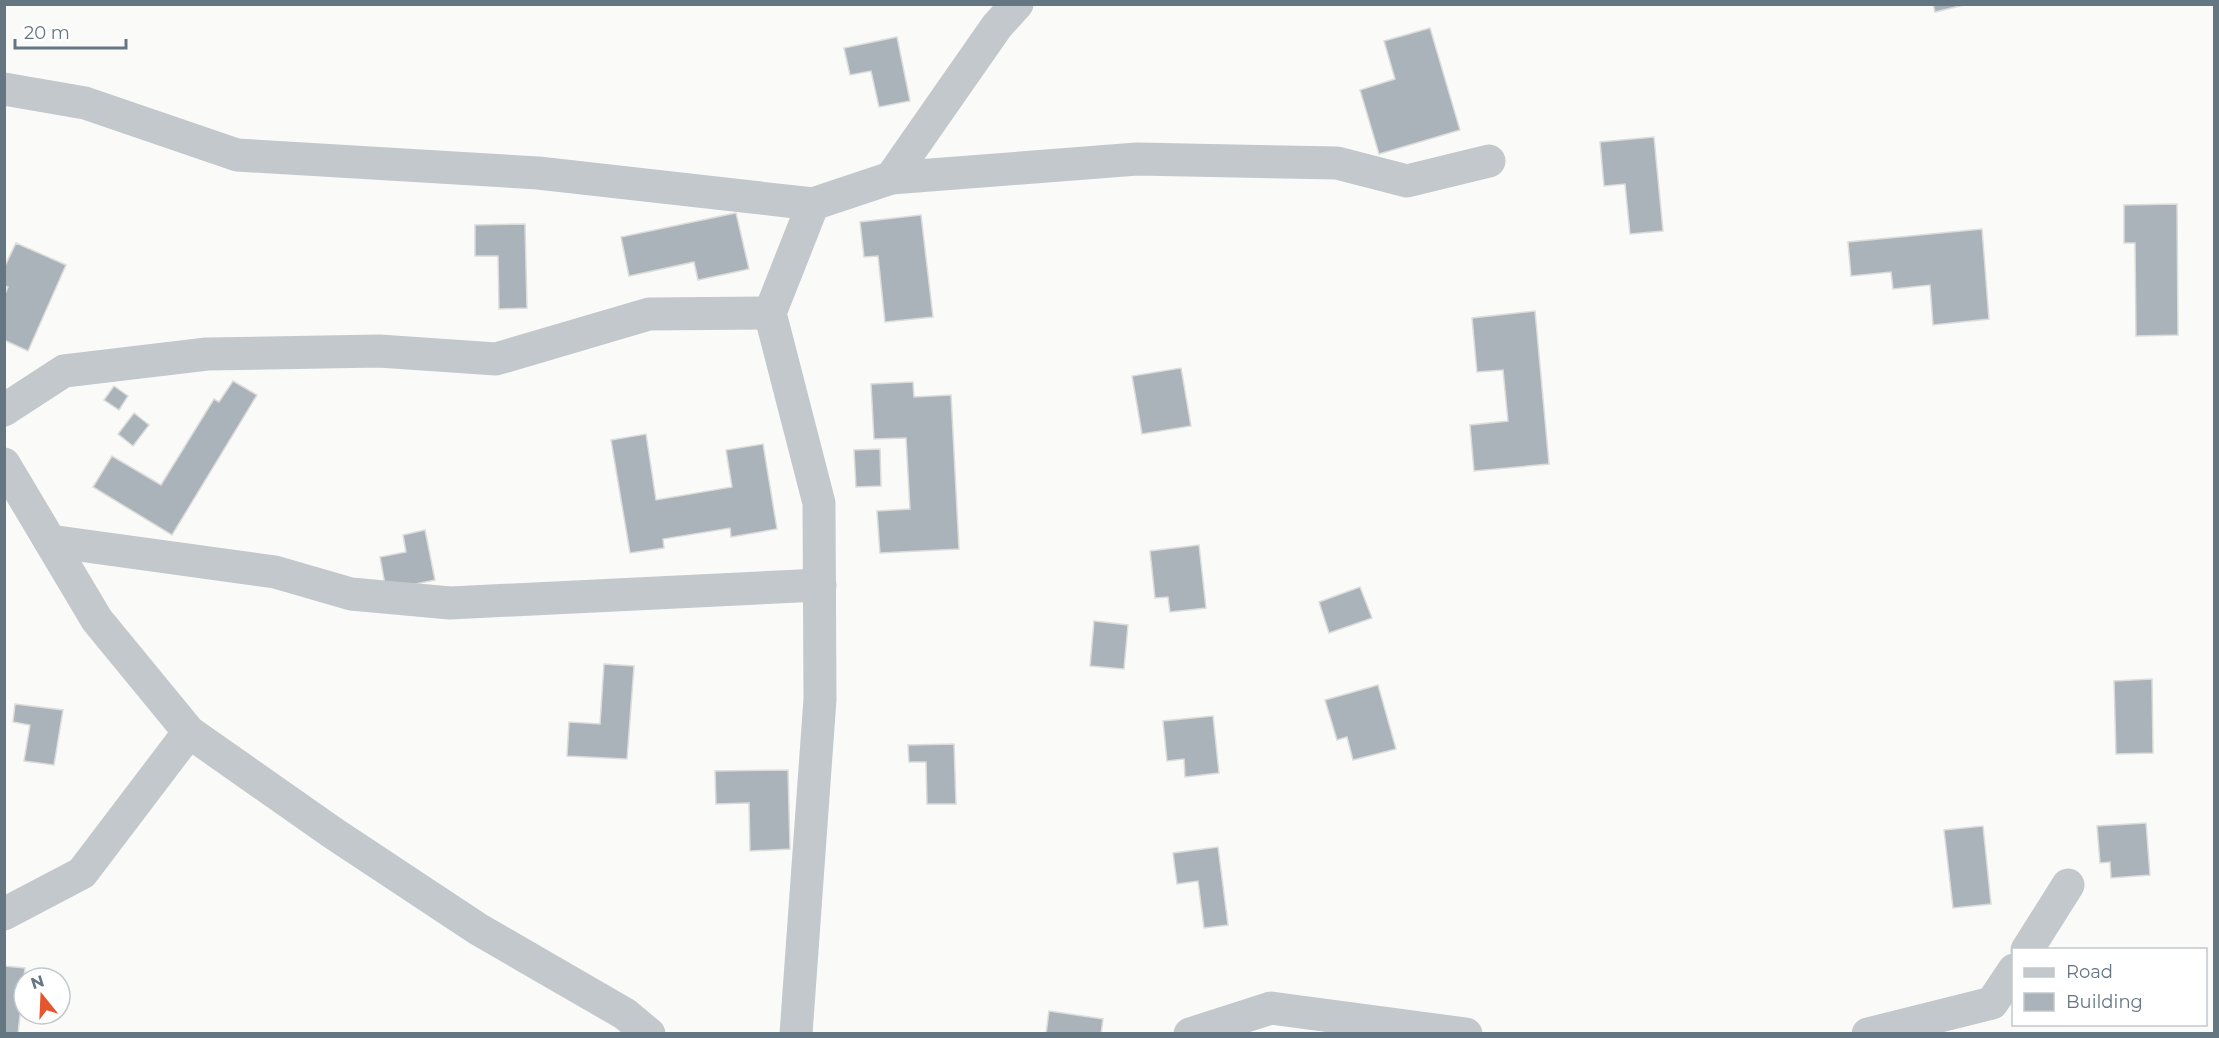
<svg xmlns="http://www.w3.org/2000/svg" width="2219" height="1038" font-family="Montserrat,sans-serif">
<style>
.building{fill:#aab3b9;stroke:#dcdcda;stroke-width:1.5}
.lines{fill:none;stroke-linecap:round;stroke-linejoin:round}
.minor{stroke:#c3c8cc;stroke-width:33}
</style>
<rect width="100%" height="100%" fill="#fafaf8"/>
<g class="building">
<polygon points="1933,4 1968,4 1935,12"/>
<polygon points="1430,28 1460,130 1379,154 1360,90 1395,79 1384,41"/>
<polygon points="897,37 910,101 879,107 871,71 850,75 844,48"/>
<polygon points="1654,137 1663,231 1630,234 1625,184 1604,186 1600,142"/>
<polygon points="2177,204 2178,335 2136,336 2135,243 2124,243 2124,205"/>
<polygon points="736,213 749,269 698,280 694,262 629,276 621,237"/>
<polygon points="921,215 933,317 885,322 878,256 864,257 860,222"/>
<polygon points="525,224 527,308 499,309 498,256 475,256 475,225"/>
<polygon points="1982,229 1989,319 1933,325 1930,285 1893,289 1891,272 1851,276 1848,242"/>
<polygon points="16,243 66,265 28,351 4,340 4,296 8,287 4,286 4,268"/>
<polygon points="1535,311 1549,464 1474,471 1470,425 1508,421 1503,370 1477,372 1472,318"/>
<polygon points="1181,368 1191,426 1142,434 1132,376"/>
<polygon points="233,381 257,395 172,535 93,487 112,456 161,485 214,399 219,402"/>
<polygon points="913,382 914,397 951,395 959,549 880,553 877,511 910,509 906,438 874,439 871,384"/>
<polygon points="114,386 128,396 119,410 104,400"/>
<polygon points="134,413 149,425 133,446 118,434"/>
<polygon points="646,434 656,500 732,487 726,450 763,444 777,529 731,537 730,528 663,539 664,548 630,553 611,440"/>
<polygon points="880,449 881,486 856,487 854,450"/>
<polygon points="425,530 435,580 386,590 380,557 406,552 403,535"/>
<polygon points="1199,545 1206,608 1170,612 1168,597 1155,598 1150,551"/>
<polygon points="1360,587 1372,618 1329,633 1319,602"/>
<polygon points="1094,621 1128,625 1124,669 1090,666"/>
<polygon points="604,664 634,666 627,759 567,756 569,722 600,724"/>
<polygon points="2152,679 2153,753 2116,754 2114,681"/>
<polygon points="1378,685 1396,749 1353,760 1347,737 1337,740 1325,700"/>
<polygon points="15,704 63,710 54,765 24,761 30,725 13,722"/>
<polygon points="1213,716 1219,773 1185,777 1184,759 1167,761 1163,721"/>
<polygon points="954,744 956,804 927,804 926,762 909,762 908,745"/>
<polygon points="788,770 790,849 750,851 749,803 716,804 715,771"/>
<polygon points="2146,823 2150,875 2111,878 2110,862 2100,863 2097,826"/>
<polygon points="1983,826 1991,904 1953,908 1944,830"/>
<polygon points="1218,847 1228,925 1204,928 1198,881 1177,884 1173,853"/>
<polygon points="4,966 25,968 18,1034 4,1034"/>
<polygon points="1049,1011 1103,1019 1101,1034 1046,1034"/>
</g>
<g class="lines">
<g class="minor">
<polyline points="4,89 85,103 237,155 538,173 813,204"/>
<polyline points="891,178 997,26 1017,4"/>
<polyline points="4,410 64,371 207,354 379,351 496,359 649,314 770,313"/>
<polyline points="4,464 97,620 189,732 333,833 478,929 625,1014 649,1034"/>
<polyline points="50,541 275,572 351,594 450,603 820,585"/>
<polyline points="4,914 82,873 189,732"/>
<polyline points="2027,950 2068,885"/>
<polyline points="796,1034 820,699 819,503 770,313 813,204 891,178 1137,159 1337,163 1407,181 1489,161"/>
<polyline points="1190,1034 1271,1008 1466,1034"/>
<polyline points="1868,1034 1992,1003 2014,970"/>
</g>
</g>
<rect width="2219" height="1038" fill="none" stroke="#657683" stroke-width="12"/>
<rect x="2012" y="948" width="195" height="78" fill="#ffffff" stroke="#c1c8cd" stroke-width="1.5"/>
<rect x="2024" y="968" width="30" height="9" fill="#c3c8cc" stroke="#c1c8cd" stroke-width="1.5"/>
<text x="2066" y="978" font-size="18" fill="#657683">Road</text>
<rect x="2024" y="993" width="30" height="18" fill="#aab3b9" stroke="#c1c8cd" stroke-width="1.5"/>
<text x="2066" y="1008" font-size="18" fill="#657683">Building</text>
<g transform="translate(42 996) rotate(342)"><circle r="28" fill="#ffffff" stroke="#c1c8cd" stroke-width="1.5"/>
<path d="M0-4.5L10 22L0 15L-10 22Z" fill="#e4572e"/>
<text y="-9" font-size="16" font-weight="bold" text-anchor="middle" fill="#657683">N</text>
</g>
<path d="M15 39v9h111v-9" fill="none" stroke="#657683" stroke-width="3"/>
<text x="24" y="39" font-size="18" fill="#657683" stroke="#ffffff" stroke-width="4.5" paint-order="stroke">20 m</text>
</svg>
